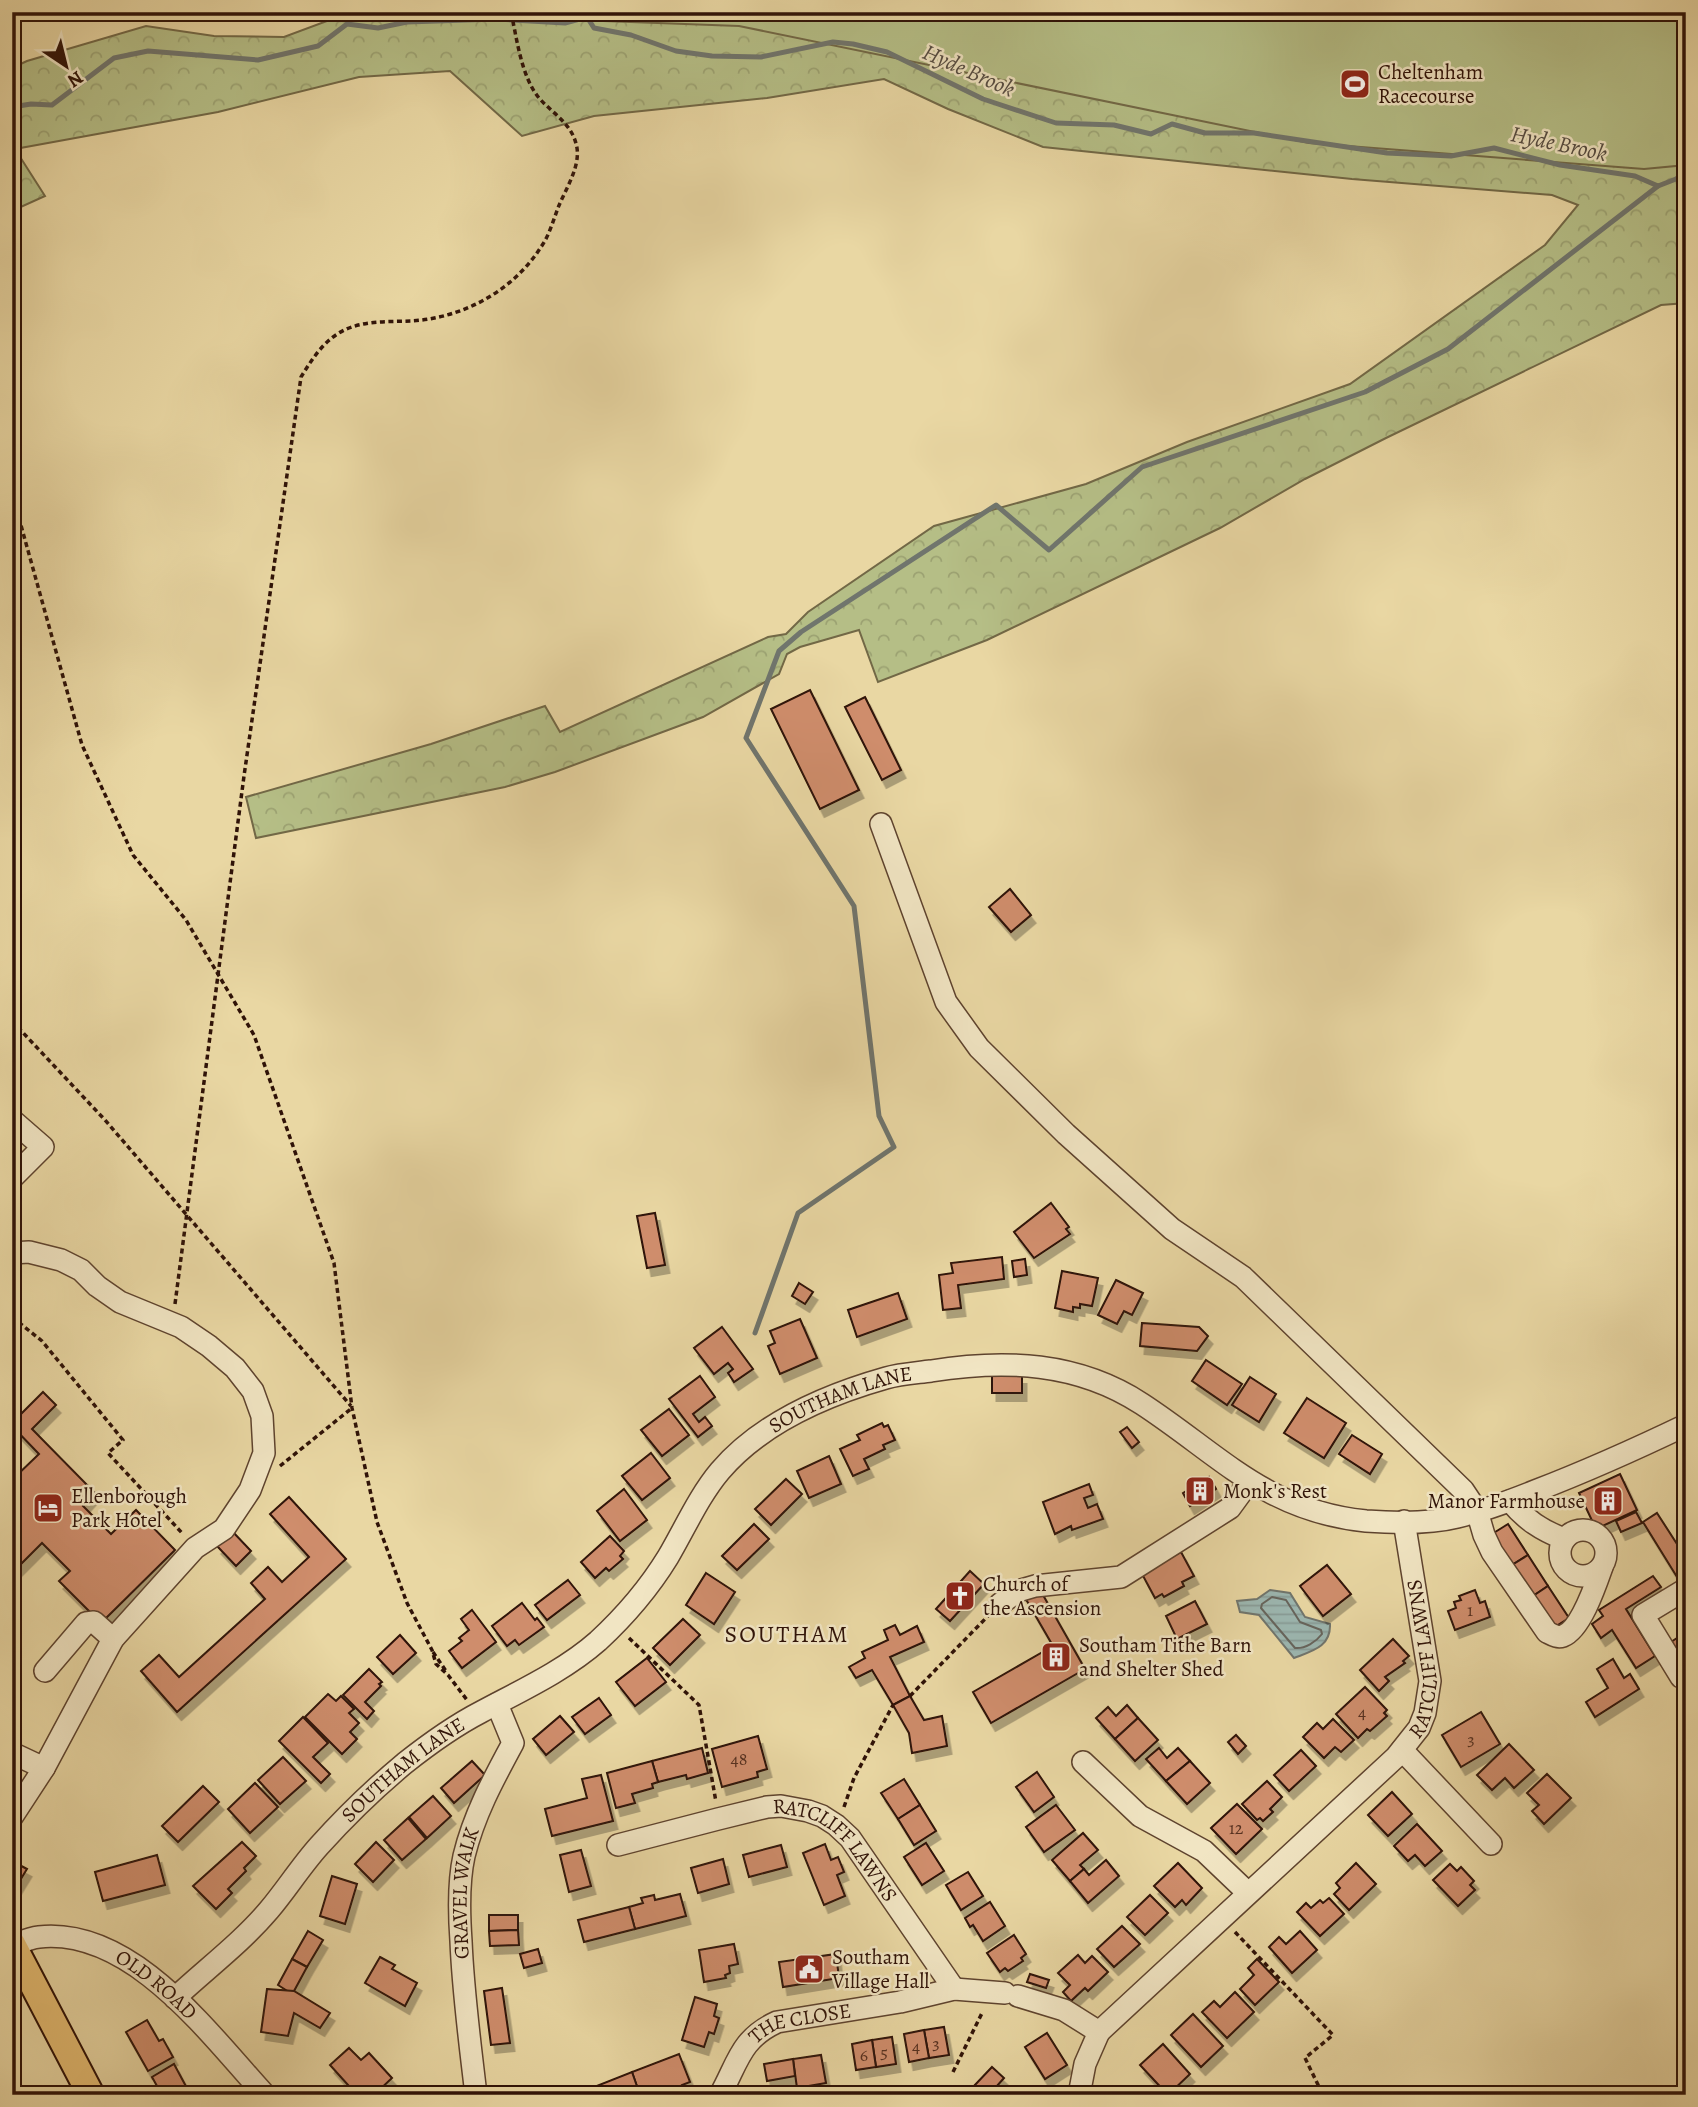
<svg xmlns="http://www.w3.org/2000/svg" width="1698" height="2107" font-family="Alegreya,serif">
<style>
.forest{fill:url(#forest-crowns);stroke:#726846;stroke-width:2}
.pitch{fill:#b5be86;stroke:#726846;stroke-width:2}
.water{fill:url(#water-rules);stroke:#70756d;stroke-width:2}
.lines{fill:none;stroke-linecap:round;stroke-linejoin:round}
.shore{stroke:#66645c;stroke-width:2}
.stream{stroke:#70756d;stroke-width:5}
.building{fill:#cf8d6c;stroke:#2f1207;stroke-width:2;filter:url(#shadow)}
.minor-casing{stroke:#5e432e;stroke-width:24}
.major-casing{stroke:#2f1207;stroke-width:30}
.path{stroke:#2f1207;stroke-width:3.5;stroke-dasharray:5 3.5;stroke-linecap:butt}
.minor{stroke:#f1e5c3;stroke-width:21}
.major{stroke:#e4bc72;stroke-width:26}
.labels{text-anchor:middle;stroke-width:5;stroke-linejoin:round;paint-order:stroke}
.number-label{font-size:18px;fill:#573120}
.poi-label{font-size:21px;fill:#2f1207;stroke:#f1e5c3;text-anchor:start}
.street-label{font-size:21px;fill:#2f1207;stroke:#f1e5c3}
.water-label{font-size:23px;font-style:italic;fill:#554c42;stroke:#f1e5c3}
.quarter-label{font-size:24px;letter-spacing:2px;fill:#2f1207;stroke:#f1e5c3}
</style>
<defs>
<pattern id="forest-crowns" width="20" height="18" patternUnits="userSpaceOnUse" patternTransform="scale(1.75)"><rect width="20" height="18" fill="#b5be86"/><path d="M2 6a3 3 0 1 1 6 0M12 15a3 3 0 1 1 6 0" fill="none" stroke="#9ca272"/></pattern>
<pattern id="water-rules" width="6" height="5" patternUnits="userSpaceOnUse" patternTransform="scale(1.75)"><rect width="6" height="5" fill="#9cb7b1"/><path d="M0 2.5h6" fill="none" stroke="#879c97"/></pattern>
<filter id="shadow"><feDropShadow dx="4.5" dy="8" stdDeviation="0" flood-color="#0004"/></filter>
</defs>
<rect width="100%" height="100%" fill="#e9d7a3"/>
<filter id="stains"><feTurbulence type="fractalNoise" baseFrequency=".00286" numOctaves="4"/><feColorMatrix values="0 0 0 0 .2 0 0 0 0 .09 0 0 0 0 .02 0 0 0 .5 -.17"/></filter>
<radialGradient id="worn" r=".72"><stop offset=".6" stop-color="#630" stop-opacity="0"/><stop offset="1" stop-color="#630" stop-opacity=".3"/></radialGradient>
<polygon class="forest" points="351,12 603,12 693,18 1686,139 1686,303 1661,305 1386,438 1305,479 1220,528 987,640 878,682 859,630 800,647 787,654 779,674 703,717 555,772 505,787 256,838 246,797 431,744 545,706 560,732 768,637 786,634 808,612 934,526 1086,484 1187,442 1350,384 1545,245 1578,205 1552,195 1352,179 1043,147 948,109 884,79 767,98 594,116 522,136 450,71 359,77 218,112 15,149 45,196 12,211 12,68 27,61 146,26 214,36 284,37"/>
<polygon class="pitch" points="412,12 1686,12 1686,165 1644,169 1309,143 739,26 412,14"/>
<path class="water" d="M1270,1590L1290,1593L1305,1617L1330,1624C1331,1647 1312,1651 1294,1658L1259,1615L1240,1612L1237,1601L1257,1599Z"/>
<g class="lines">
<path class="shore" d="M1272,1597L1286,1600L1300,1622L1321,1630L1322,1634C1316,1642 1305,1649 1295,1648L1261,1608L1262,1604Z"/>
<g class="stream">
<polyline points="12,107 31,104 52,105 114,58 148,51 258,60 318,46 347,24 378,28 407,22 497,19 565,23 587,17 594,28 631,35 676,51 712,56 761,57 833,42 853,44 887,52 983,99 1056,123 1114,125 1151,134 1172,124 1205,133 1254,133 1387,153 1451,156 1494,148 1560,165 1635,176 1658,186 1676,179 1686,172"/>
<polyline points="755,1333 798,1213 894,1147 879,1116 854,906 746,738 779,651 801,632 996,505 1049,550 1142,467 1365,392 1448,349 1658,186"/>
</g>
</g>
<g class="building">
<polygon points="810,690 859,790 820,809 771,709"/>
<polygon points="865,697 901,770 882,780 845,707"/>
<polygon points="1010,889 1031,915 1011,932 989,907"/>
<polygon points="1051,1203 1069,1227 1066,1229 1070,1234 1034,1258 1014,1232"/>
<polygon points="655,1213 665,1265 647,1268 637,1216"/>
<polygon points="1002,1257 1004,1279 958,1285 961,1308 943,1310 939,1275 953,1273 951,1263"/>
<polygon points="1025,1259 1027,1275 1014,1277 1012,1261"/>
<polygon points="1062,1271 1098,1278 1092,1306 1080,1304 1080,1308 1073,1307 1073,1312 1055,1308"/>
<polygon points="1116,1280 1143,1293 1132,1315 1124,1311 1117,1324 1098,1315"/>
<polygon points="799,1283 813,1292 805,1304 792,1296"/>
<polygon points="898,1293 907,1319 857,1337 848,1310"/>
<polygon points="800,1319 817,1358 780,1374 768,1346 775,1343 770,1331"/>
<polygon points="1142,1323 1199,1327 1208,1336 1197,1351 1140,1346"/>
<polygon points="722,1327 753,1369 734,1382 728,1373 733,1369 728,1363 714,1374 694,1348"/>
<polygon points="1206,1360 1242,1384 1227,1405 1192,1381"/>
<polygon points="700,1376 715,1397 693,1414 699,1422 705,1417 712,1426 698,1437 669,1399"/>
<rect x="992" y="1376" width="30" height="17"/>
<polygon points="1250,1377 1276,1394 1259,1422 1232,1405"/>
<polygon points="43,1392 56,1405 32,1429 95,1493 83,1506 111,1534 136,1510 175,1550 101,1623 59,1581 70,1571 42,1543 14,1571 12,1569 12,1480 39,1454 12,1426 12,1423"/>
<polygon points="1307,1398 1346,1423 1324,1458 1284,1433"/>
<polygon points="669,1409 689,1435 662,1456 641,1430"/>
<polygon points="882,1423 884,1427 888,1425 895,1440 883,1445 885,1449 864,1459 869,1469 853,1476 840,1449 860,1440 857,1435"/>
<polygon points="1127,1427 1139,1442 1132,1448 1120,1432"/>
<polygon points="1352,1435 1382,1454 1370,1474 1339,1454"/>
<polygon points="651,1453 670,1478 642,1500 622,1476"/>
<polygon points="829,1456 841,1484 809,1498 797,1471"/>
<polygon points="1620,1474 1637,1510 1596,1529 1579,1493"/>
<polygon points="1209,1477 1216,1489 1190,1506 1183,1493"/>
<polygon points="786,1479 802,1494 771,1525 755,1509"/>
<polygon points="1089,1484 1093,1495 1084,1498 1088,1508 1097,1504 1103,1519 1072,1530 1071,1526 1055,1534 1043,1502"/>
<polygon points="624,1489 647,1520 620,1541 597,1511"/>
<polygon points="289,1497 346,1559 177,1712 141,1671 159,1655 179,1677 265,1599 251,1583 268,1567 282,1582 309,1557 270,1514"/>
<polygon points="1636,1512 1642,1523 1621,1532 1616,1521"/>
<polygon points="1657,1513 1686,1558 1686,1572 1677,1577 1643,1522"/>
<polygon points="754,1524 769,1539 737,1570 722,1556"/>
<polygon points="1508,1524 1528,1555 1512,1565 1492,1534"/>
<polygon points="232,1531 251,1551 236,1566 217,1546"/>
<polygon points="610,1536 624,1551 620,1556 623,1559 609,1571 606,1568 595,1578 581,1562"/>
<polygon points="1181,1552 1194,1576 1182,1582 1184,1586 1164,1597 1162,1594 1155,1598 1142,1574"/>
<polygon points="1528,1555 1548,1586 1533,1596 1512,1565"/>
<polygon points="1327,1565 1351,1594 1323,1616 1300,1586"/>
<polygon points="970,1571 984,1584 950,1621 936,1609"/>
<polygon points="706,1573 735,1592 714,1624 686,1605"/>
<polygon points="1653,1576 1661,1587 1626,1609 1655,1656 1636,1668 1612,1630 1601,1638 1592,1624 1603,1616 1599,1610"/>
<polygon points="568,1580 580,1595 547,1620 535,1605"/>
<polygon points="1548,1586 1569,1618 1553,1628 1533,1596"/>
<polygon points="1039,1588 1085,1669 991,1723 973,1692 1053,1646 1024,1596"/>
<polygon points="1475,1590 1480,1603 1485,1601 1490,1617 1455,1630 1448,1611 1456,1608 1454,1602 1461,1600 1459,1596"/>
<polygon points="1195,1601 1207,1624 1177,1639 1166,1616"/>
<polygon points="522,1603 535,1620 537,1618 544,1627 519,1645 515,1640 507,1646 492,1626"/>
<polygon points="472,1610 496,1642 462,1668 449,1651 462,1641 459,1638 469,1630 461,1619"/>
<polygon points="683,1619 700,1635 670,1665 653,1648"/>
<polygon points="895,1625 900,1635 917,1626 924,1642 890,1657 910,1696 893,1705 872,1670 856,1678 849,1667 865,1658 862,1652 888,1640 884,1630"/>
<polygon points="1686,1632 1686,1659 1683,1661 1671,1642"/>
<polygon points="400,1635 416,1653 393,1674 377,1657"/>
<polygon points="1393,1639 1409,1656 1403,1661 1405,1663 1385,1677 1389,1681 1379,1691 1360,1670"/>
<polygon points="647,1658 666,1682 635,1706 616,1682"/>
<polygon points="1613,1659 1624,1678 1630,1674 1639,1689 1595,1717 1586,1702 1608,1688 1597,1669"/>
<polygon points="369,1669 382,1682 379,1684 381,1686 365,1702 374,1711 367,1719 343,1695"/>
<polygon points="1365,1687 1387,1710 1384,1713 1387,1716 1370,1731 1367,1729 1358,1738 1336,1714"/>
<polygon points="328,1694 336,1701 341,1696 354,1709 349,1713 359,1723 350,1732 357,1739 342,1754 305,1717"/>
<polygon points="910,1696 924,1720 942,1716 947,1746 912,1753 909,1733 893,1705"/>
<polygon points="599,1698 611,1715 585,1734 572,1717"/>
<polygon points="1127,1705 1138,1718 1115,1739 1096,1718 1108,1707 1116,1716"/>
<polygon points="1481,1712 1500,1744 1461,1767 1442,1735"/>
<polygon points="560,1716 574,1732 546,1755 533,1739"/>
<polygon points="303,1717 328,1743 313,1757 330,1774 321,1783 279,1741"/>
<polygon points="1138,1718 1158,1740 1135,1761 1115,1739"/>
<polygon points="1333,1719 1354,1740 1341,1752 1335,1747 1324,1758 1303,1737 1317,1723 1323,1729"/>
<polygon points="1236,1735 1246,1746 1238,1754 1228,1742"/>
<polygon points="758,1736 767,1769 757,1772 758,1777 722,1787 712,1749"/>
<polygon points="1509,1744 1534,1770 1514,1788 1505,1778 1492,1790 1477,1775"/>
<polygon points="702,1748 708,1773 687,1779 686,1775 658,1782 652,1761"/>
<polygon points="1159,1748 1167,1758 1178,1748 1190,1761 1166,1781 1146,1759"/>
<polygon points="1301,1750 1316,1766 1289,1791 1274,1775"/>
<polygon points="283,1757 306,1781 280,1804 258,1780"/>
<polygon points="472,1761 485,1775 454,1803 441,1788"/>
<polygon points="652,1761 658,1782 652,1784 653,1788 632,1794 635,1803 616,1808 607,1773"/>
<polygon points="1190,1761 1210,1783 1187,1804 1166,1781"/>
<polygon points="1037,1772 1054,1797 1034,1812 1016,1787"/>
<polygon points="1547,1774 1571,1798 1544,1824 1532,1811 1539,1805 1527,1793"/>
<polygon points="601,1775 613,1821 552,1836 545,1809 587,1798 582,1779"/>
<polygon points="904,1779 920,1805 898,1819 881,1793"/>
<polygon points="1267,1781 1282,1797 1270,1809 1273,1812 1263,1821 1260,1818 1257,1820 1242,1804"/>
<polygon points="255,1783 278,1807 250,1833 228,1809"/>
<polygon points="203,1786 219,1802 178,1842 162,1826"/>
<polygon points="1392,1792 1412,1814 1388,1836 1368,1815"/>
<polygon points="433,1796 451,1816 427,1838 409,1817"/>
<polygon points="1237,1804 1262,1829 1236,1854 1211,1828"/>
<polygon points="920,1805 936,1831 914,1845 898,1819"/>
<polygon points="1056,1805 1075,1830 1044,1852 1026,1827"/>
<polygon points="408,1818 426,1839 402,1860 384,1840"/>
<polygon points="1417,1824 1442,1851 1425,1866 1415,1855 1408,1861 1394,1846"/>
<polygon points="1083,1833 1098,1850 1080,1865 1084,1869 1070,1881 1052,1860"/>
<polygon points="242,1842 256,1856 244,1868 246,1871 228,1889 232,1893 216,1909 193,1886"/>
<polygon points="376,1842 394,1860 373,1882 355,1864"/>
<polygon points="926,1843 944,1871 922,1885 904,1857"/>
<polygon points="825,1844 831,1860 838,1857 844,1872 837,1875 845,1896 824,1905 803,1853"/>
<polygon points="781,1845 787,1867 749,1877 743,1855"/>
<polygon points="581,1850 591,1886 569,1892 560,1855"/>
<polygon points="157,1855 165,1885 103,1901 95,1872"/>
<polygon points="723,1859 729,1884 698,1893 691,1868"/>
<polygon points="1106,1860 1119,1876 1088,1903 1070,1881 1084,1869 1089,1875"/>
<polygon points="12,1861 27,1869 16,1887 12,1885"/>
<polygon points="1178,1863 1202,1888 1186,1905 1182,1900 1175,1907 1154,1886"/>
<polygon points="1356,1863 1376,1884 1349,1910 1334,1894 1340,1888 1336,1883"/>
<polygon points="1450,1864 1457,1871 1461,1867 1474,1881 1470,1885 1475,1890 1458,1906 1433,1880"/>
<polygon points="968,1872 983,1896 961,1910 946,1885"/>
<polygon points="332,1876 357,1884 345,1924 320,1916"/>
<polygon points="680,1894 686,1916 635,1929 629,1907 643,1903 641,1898 654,1895 655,1900"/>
<polygon points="1150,1895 1168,1913 1145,1935 1127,1917"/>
<polygon points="1329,1898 1344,1914 1320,1936 1297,1912 1306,1903 1311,1908 1320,1900 1323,1903"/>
<polygon points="990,1902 1005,1926 983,1941 973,1925 970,1927 965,1918"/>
<polygon points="629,1907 635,1929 584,1942 578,1920"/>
<polygon points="489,1915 518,1915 518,1930 489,1931"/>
<polygon points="1122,1926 1140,1944 1114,1967 1097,1949"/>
<polygon points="518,1930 519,1945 490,1946 489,1931"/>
<polygon points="308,1931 323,1940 307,1967 292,1959"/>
<polygon points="1300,1931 1317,1950 1292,1973 1269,1947 1279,1937 1286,1944"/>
<polygon points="1014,1935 1026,1954 1021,1958 1023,1961 1008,1971 1005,1968 1000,1972 987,1953"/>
<polygon points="734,1944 738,1964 729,1966 730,1973 725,1975 726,1978 704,1982 699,1950"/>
<polygon points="538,1949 542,1963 524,1968 520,1954"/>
<polygon points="836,1954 839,1978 783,1987 779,1962"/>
<polygon points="1078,1955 1085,1963 1092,1956 1108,1972 1088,1991 1085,1988 1071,2001 1063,1992 1070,1985 1058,1973"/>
<polygon points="380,1957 395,1965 392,1969 417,1983 405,2006 365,1983"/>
<polygon points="292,1959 307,1967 294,1991 289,1992 278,1985"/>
<polygon points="1257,1959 1279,1982 1255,2005 1240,1989 1254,1975 1248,1968"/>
<polygon points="1030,1974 1049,1980 1046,1988 1027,1982"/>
<polygon points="502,1988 510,2043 491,2045 484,1991"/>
<polygon points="267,1989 294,1991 330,2013 320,2028 294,2013 288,2036 261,2032"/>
<polygon points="1235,1992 1254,2012 1227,2038 1202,2012 1214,2001 1220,2007"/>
<polygon points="695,1997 717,2004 714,2016 719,2018 714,2034 709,2032 704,2047 682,2040"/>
<polygon points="1193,2014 1223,2046 1201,2067 1171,2035"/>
<polygon points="147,2020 159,2041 163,2039 173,2057 148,2071 126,2032"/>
<polygon points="944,2027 949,2055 929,2058 924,2030"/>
<polygon points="924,2030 929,2058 909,2062 904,2034"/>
<polygon points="1047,2033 1067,2065 1045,2079 1025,2047"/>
<polygon points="892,2037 896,2064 876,2067 872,2040"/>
<polygon points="872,2040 876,2067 856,2070 852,2044"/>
<polygon points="1163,2044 1190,2074 1168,2095 1140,2065"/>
<polygon points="349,2048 361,2060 369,2053 392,2078 374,2095 357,2095 330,2065"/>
<polygon points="679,2054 690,2082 682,2085 686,2095 640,2095 632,2072"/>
<polygon points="821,2055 826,2083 797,2088 793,2059"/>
<polygon points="793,2059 795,2076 767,2081 764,2064"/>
<polygon points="174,2064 189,2092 184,2095 162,2095 152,2077"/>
<polygon points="992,2067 1004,2078 989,2095 981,2095 973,2087"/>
<polygon points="632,2072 640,2095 597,2095 594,2087"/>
<polygon points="973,2087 981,2095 966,2095"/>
</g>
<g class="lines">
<g class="minor-casing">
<g id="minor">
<path d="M881,824L946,1002L979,1048L1066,1134L1172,1229L1243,1277L1463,1490L1477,1511L1484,1535L1492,1552L1547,1632C1553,1635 1557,1638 1563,1636C1581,1629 1596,1584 1602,1567"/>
<polyline points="12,1120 43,1147 12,1178"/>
<polyline points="12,1253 29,1252 61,1260 81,1270 97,1286 120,1302 181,1327 209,1346 235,1368 253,1391 262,1416 264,1453 250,1490 224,1529 195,1548 113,1639 44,1768 12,1817"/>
<path d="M1510,1501C1526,1520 1541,1530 1564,1539"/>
<circle cx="1583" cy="1553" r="23"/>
<polyline points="1686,1589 1643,1615 1681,1677 1686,1674"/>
<polyline points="1000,1604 1018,1591 1035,1586 1121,1577 1230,1508 1249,1482"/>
<polyline points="45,1671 86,1623 94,1622 113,1639"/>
<polyline points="1402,1750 1491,1844"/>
<polyline points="12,1753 44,1768"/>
<polyline points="1083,1762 1140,1816 1204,1851 1248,1893"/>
<path id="s1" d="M618,1845L718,1819L767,1807L781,1806L808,1811L822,1816L836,1825L850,1838L954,1989"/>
<path id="s2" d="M13,1945C21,1942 30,1938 39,1937C132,1927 209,2034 265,2095"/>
<path id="s3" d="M1018,1996L1064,2010L1099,2032L1396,1757L1419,1728L1425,1713L1430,1681L1404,1521"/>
<path id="s4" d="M175,1998C206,1969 241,1943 269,1910C286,1890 301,1866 319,1846C346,1816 375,1788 405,1763C429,1744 454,1726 481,1712C520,1691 564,1671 598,1641C625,1616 649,1588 668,1557C685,1528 699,1496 720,1471C761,1423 826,1395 886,1378C900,1374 916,1373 931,1371C1005,1359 1078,1362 1142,1404C1220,1455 1266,1511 1366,1521C1394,1523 1429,1524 1457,1517C1483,1511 1510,1501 1535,1491C1587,1471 1636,1449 1686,1425"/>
<path id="s5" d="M476,2095C470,2043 463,1992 461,1941C459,1913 458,1883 464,1856C474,1815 493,1780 513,1743L497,1704"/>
<path id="s6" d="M720,2095C738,2063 740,2039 777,2022L900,2002L954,1989L1005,1993"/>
<polyline points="1079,2095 1085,2064 1099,2032"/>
</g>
</g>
<g class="major-casing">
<polyline id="major" points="12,1944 91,2095"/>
</g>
<g class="path">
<polyline points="12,493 82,745 133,855 186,920 254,1035 334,1263 352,1408 377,1522 407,1603 432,1650 436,1664 448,1675 467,1700"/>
<polyline points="12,1021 105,1120 351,1406"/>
<path d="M175,1304L244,776L301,377C311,361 322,343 339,333C360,320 387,322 411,321C463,318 513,291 541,247C549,236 553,221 558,208C565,190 580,168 577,148C573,124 553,114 539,98C521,76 517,39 511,12"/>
<polyline points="12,1317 42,1341 123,1440 108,1453 182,1533"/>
<polyline points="280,1466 352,1408"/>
<polyline points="629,1638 699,1705 716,1802"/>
<polyline points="433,1652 446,1671"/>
<polyline points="910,1696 988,1616"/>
<polyline points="844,1807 854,1778 893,1705"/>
<polyline points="1235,1932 1333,2035 1305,2058 1323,2095"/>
<polyline points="953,2072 983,2011"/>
</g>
<use href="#minor" class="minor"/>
<use href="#major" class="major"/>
</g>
<defs>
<g id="stadium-square" transform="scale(1.575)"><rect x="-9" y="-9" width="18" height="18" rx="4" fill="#8f2418" stroke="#f1e5c3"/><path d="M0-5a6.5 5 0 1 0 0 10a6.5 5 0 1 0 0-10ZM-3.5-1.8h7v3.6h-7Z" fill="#fff"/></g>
<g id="building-square" transform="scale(1.575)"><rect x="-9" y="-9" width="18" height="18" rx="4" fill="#8f2418" stroke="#f1e5c3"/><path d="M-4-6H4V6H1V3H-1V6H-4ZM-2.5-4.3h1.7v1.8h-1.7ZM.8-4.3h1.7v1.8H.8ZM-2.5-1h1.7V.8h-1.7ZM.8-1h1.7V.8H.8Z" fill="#fff"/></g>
<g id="hotel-square" transform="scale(1.575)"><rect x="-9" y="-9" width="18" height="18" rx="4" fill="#8f2418" stroke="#f1e5c3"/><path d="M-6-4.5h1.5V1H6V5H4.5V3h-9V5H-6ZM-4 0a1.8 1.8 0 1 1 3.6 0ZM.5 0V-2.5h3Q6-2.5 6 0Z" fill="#fff"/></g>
<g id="church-square" transform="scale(1.575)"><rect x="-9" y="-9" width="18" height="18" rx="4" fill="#8f2418" stroke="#f1e5c3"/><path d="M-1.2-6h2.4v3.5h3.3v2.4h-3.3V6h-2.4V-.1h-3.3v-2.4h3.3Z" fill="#fff"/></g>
<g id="civic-square" transform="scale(1.575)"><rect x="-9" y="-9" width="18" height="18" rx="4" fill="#8f2418" stroke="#f1e5c3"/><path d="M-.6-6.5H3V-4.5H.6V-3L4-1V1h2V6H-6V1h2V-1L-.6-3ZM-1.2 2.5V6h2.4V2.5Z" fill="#fff"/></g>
</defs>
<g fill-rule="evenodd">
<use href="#stadium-square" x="1355" y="84"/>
<use href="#building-square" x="1200" y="1491"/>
<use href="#building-square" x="1608" y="1501"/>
<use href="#hotel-square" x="48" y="1508"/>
<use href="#church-square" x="960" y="1596"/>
<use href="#building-square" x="1056" y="1657"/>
<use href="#civic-square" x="809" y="1969"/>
</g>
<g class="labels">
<g class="number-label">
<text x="1470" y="1616">1</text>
<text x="1362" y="1718">4</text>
<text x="1471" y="1745">3</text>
<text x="739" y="1765">48</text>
<text x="1236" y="1834">12</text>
<text x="936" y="2049">3</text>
<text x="916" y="2052">4</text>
<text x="884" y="2058">5</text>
<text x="864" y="2061">6</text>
</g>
<g class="poi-label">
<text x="1378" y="79">Cheltenham<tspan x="1378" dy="24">Racecourse</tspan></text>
<text x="1223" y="1498">Monk's Rest</text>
<text x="71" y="1503">Ellenborough<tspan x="71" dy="24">Park Hotel</tspan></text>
<text x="1585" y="1508" text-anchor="end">Manor Farmhouse</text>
<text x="983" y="1591">Church of<tspan x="983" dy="24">the Ascension</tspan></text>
<text x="1079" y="1652">Southam Tithe Barn<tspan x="1079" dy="24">and Shelter Shed</tspan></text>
<text x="832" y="1964">Southam<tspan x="832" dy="24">Village Hall</tspan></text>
</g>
<g class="street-label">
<text dy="7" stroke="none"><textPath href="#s4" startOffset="912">SOUTHAM LANE</textPath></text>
<text dy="7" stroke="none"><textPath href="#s3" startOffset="602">RATCLIFF LAWNS</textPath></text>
<text dy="7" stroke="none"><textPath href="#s4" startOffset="324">SOUTHAM LANE</textPath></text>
<text dy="7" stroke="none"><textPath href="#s1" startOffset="240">RATCLIFF LAWNS</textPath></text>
<text dy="7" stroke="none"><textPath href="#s5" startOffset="203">GRAVEL WALK</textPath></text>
<text dy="7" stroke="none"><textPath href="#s2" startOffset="158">OLD ROAD</textPath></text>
<text dy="7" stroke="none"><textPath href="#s6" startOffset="117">THE CLOSE</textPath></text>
</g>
<g class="water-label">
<text transform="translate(969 70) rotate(24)" y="8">Hyde Brook</text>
<text transform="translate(1559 143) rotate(12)" y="8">Hyde Brook</text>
</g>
<g class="quarter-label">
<text x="787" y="1642">SOUTHAM</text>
</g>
</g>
<rect width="1698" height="2107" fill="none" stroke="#e9d7a3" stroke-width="42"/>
<rect x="14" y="14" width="1670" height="2079" fill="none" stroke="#2f1207" stroke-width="3.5"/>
<rect x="21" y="21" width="1656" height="2065" fill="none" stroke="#2f1207" stroke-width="2"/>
<g transform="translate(66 66) rotate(145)" stroke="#f1e5c3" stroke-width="5" paint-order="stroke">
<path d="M0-5L12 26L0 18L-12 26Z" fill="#2f1207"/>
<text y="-10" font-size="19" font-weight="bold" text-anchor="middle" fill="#2f1207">N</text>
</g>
<rect width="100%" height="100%" filter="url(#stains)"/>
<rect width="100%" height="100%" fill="url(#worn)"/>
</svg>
